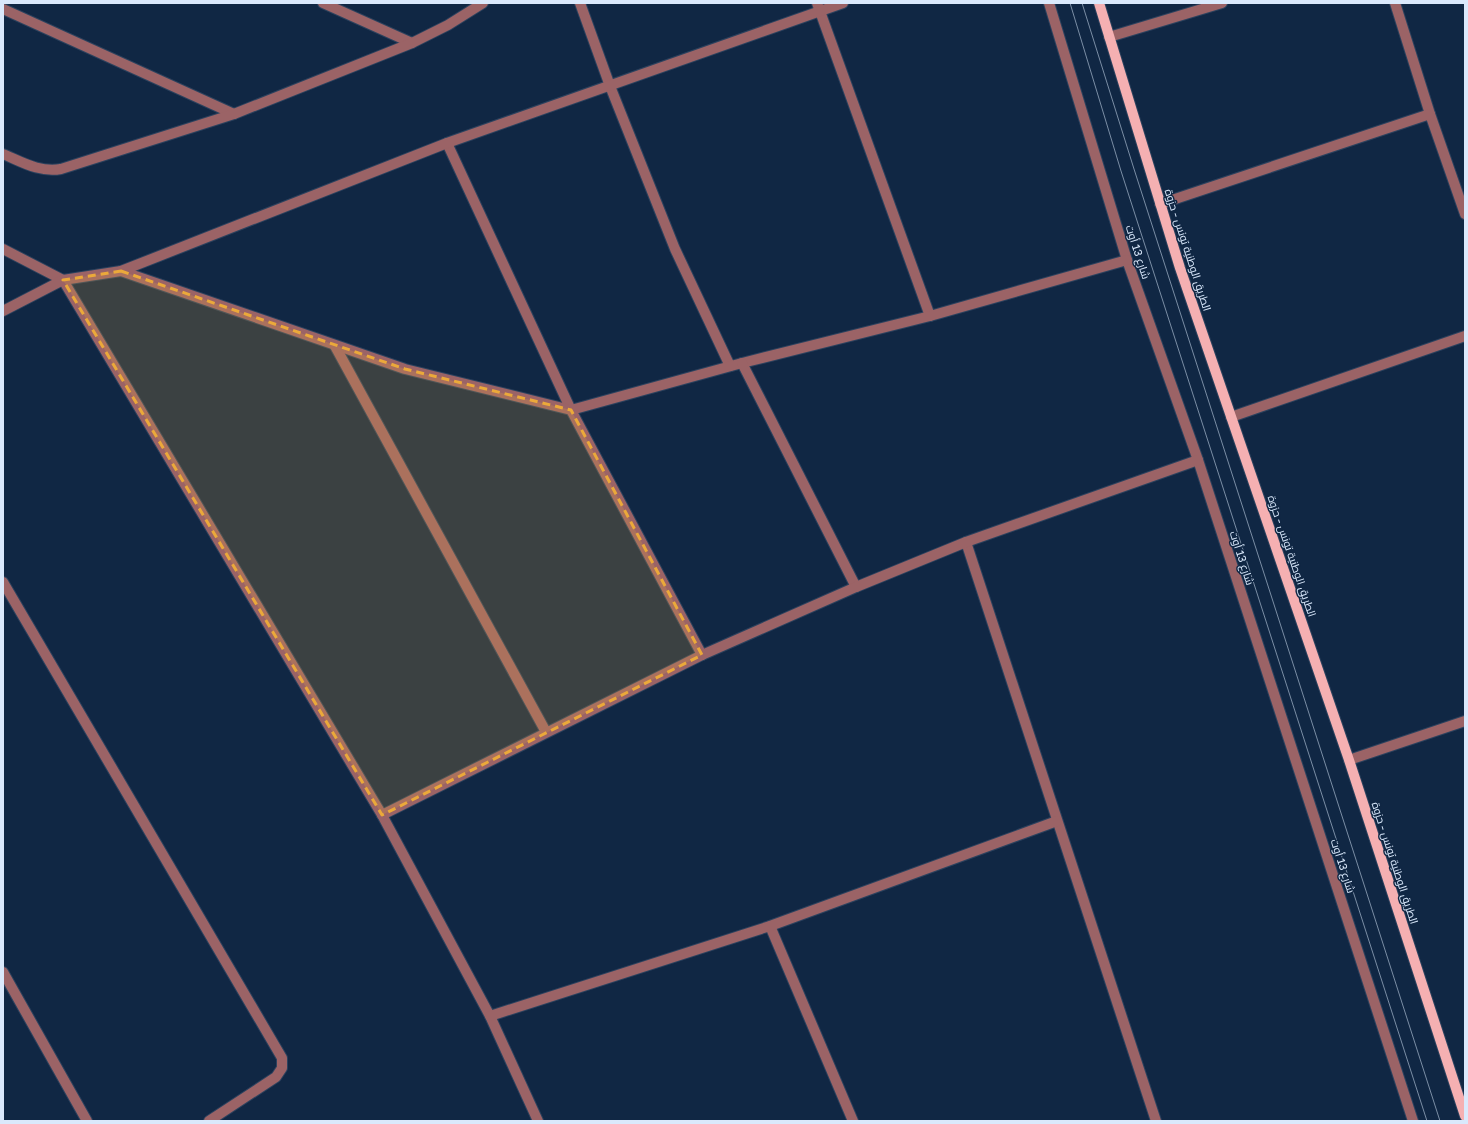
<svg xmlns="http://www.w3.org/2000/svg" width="1468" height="1124" font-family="'Golos Text',Cairo,sans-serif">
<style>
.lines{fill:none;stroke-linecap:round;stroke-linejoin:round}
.minor-casing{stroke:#2c425e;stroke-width:12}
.major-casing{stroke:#2c425e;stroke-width:12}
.minor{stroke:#9b6366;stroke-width:10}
.major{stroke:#f5b0b2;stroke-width:10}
.tram{stroke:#7b8ea5;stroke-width:1}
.marked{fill:#eba93a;fill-opacity:0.2;stroke:#eba93a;stroke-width:3;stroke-dasharray:8 5;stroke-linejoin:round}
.labels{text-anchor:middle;stroke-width:3;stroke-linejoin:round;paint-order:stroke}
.street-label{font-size:11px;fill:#dae9fc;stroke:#102744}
</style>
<rect width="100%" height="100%" fill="#102744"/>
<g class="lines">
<g class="minor-casing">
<g id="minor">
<polyline points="323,3 412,43"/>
<polyline points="580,3 610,86 675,249 730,366"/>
<polyline points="817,3 930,316"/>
<polyline points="1049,3 1127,260 1198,460 1413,1121"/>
<polyline points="1395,3 1430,114 1465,214"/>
<polyline points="3,9 234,114"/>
<polyline points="1109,37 1222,3"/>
<polyline points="447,143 571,410 702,655"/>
<path d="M3,154C22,162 40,173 61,169L234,114L412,43L448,25L483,3"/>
<polyline points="1160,204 1430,114"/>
<polyline points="3,249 63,280 382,815 490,1016 538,1121"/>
<polyline points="121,271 405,369 571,410 742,363 930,316 1127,260"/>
<polyline points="3,311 63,280 121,271 447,143 843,3"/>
<polyline points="335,346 546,732"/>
<polyline points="742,363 856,587"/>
<polyline points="1231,417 1465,336"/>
<polyline points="966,542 1156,1121"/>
<polyline points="3,582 282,1058 282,1068 276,1077 209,1121"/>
<polyline points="1349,760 1465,721"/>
<polyline points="382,815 702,655 856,587 966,542 1198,460"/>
<polyline points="770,926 853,1121"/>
<polyline points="3,972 87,1121"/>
<polyline points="490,1016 770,926 1057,821"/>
</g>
</g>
<g class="major-casing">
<polyline id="major" points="1099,3 1180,268 1349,760 1465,1116"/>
</g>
<use href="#minor" class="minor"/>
<use href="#major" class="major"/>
<g class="tram">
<polyline points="1070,3 1121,171 1427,1121"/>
<polyline points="1082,3 1134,169 1440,1121"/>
</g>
</g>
<path class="marked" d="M121,271L405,369L571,410L702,655L382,815L63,280Z"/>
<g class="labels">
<g class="street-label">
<text transform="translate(1188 250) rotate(72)" y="4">الطريق الوطنية تونس - حزوة</text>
<text transform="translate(1138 252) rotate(72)" y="4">شارع 13 أوت</text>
<text transform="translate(1292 556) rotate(71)" y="4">الطريق الوطنية تونس - حزوة</text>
<text transform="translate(1242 558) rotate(72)" y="4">شارع 13 أوت</text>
<text transform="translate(1395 863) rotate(72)" y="4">الطريق الوطنية تونس - حزوة</text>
<text transform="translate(1343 866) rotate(72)" y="4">شارع 13 أوت</text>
</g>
</g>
<rect width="1468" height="1124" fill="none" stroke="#dae9fc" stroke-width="8"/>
</svg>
